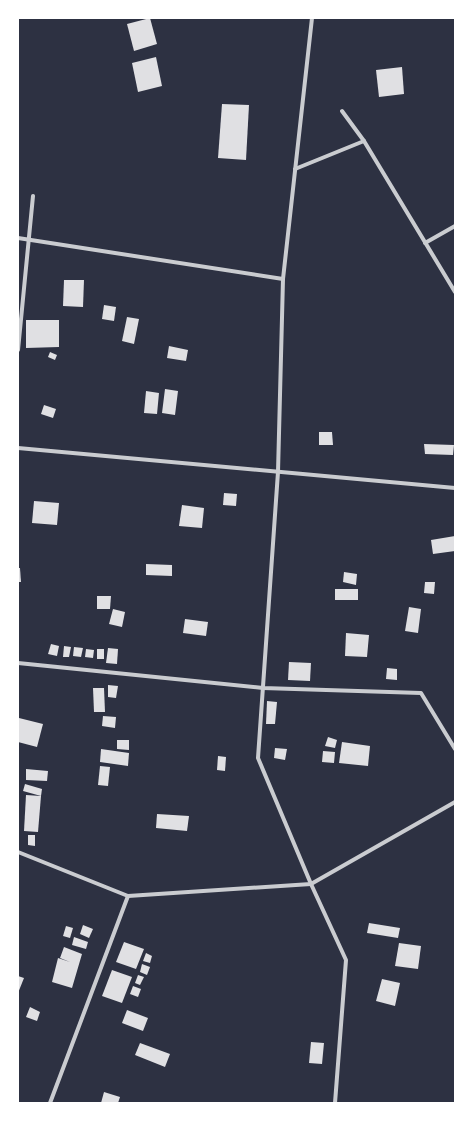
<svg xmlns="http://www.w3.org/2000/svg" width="473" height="1121" font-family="'PT Sans Narrow',sans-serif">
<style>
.building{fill:#e0e0e3}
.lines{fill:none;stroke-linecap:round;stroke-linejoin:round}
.minor{stroke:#caccd0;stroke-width:4}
</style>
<rect width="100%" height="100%" fill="#2d3142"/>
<g class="building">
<polygon points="150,18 157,44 134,51 127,24"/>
<polygon points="156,57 162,86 138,92 132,63"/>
<polygon points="402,67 404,94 379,97 376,70"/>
<polygon points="222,104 249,105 246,160 218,158"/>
<polygon points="64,280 84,280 83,307 63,306"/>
<polygon points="104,305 116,307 114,321 102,319"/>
<polygon points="127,317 139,319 134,344 122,341"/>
<polygon points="26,320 59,320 59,347 26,348"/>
<polygon points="169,346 188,350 186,361 167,358"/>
<polygon points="50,352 57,355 55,360 48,357"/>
<polygon points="165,389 178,391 175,415 162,413"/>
<polygon points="146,391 159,393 157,414 144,413"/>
<polygon points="44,405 56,409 53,418 41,414"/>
<polygon points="319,432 332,432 333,445 319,445"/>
<polygon points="424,444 454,445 453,455 425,454"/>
<polygon points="224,493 237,494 236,506 223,505"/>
<polygon points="34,501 59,503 57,525 32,523"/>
<polygon points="182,505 204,508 202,528 179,526"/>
<polygon points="455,536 455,551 433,554 431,540"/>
<polygon points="146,564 172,565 172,576 146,575"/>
<polygon points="18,568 20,568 21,582 18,582"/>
<polygon points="344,572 357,574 356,585 343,582"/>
<polygon points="425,582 435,582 434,594 424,593"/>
<rect x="335" y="589" width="23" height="11"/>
<polygon points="97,596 111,596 110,609 97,609"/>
<polygon points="409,607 421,609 418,633 405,631"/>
<polygon points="113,609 125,612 122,627 109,624"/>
<polygon points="185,619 208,622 206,636 183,633"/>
<polygon points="346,633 369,635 367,657 345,656"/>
<polygon points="51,644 59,646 57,656 48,654"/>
<polygon points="64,646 71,647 69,657 63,657"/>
<polygon points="74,647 83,648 81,657 73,656"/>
<polygon points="108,648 118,649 117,664 106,663"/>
<polygon points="86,649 94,650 93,658 85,657"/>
<rect x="97" y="649" width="7" height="10"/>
<polygon points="289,662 311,663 310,681 288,680"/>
<polygon points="387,668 397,669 397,680 386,679"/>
<polygon points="108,685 118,686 116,698 108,697"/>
<polygon points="93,688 104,688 105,712 94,712"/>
<polygon points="267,701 277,702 275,724 266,724"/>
<polygon points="103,716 116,717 115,728 102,726"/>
<polygon points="19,718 43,724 37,747 18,742"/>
<polygon points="328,737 337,740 335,748 325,746"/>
<polygon points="117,740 129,740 129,750 117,749"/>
<polygon points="342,742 370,746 368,766 339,763"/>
<polygon points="275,748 287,749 285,760 274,758"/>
<polygon points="101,749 129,753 128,766 100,762"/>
<polygon points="323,751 335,752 334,763 322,762"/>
<polygon points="218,756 226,757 225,771 217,770"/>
<polygon points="100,766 110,767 108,786 98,785"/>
<polygon points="26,769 48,771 47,781 26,780"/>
<polygon points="25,784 42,789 41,796 23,791"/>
<polygon points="26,795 41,796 38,832 24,831"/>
<polygon points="157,814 189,816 187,831 156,828"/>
<polygon points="28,835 35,835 35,846 28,845"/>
<polygon points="369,923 400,928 398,938 367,933"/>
<polygon points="83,925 93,929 89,938 80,934"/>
<polygon points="66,926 73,928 70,938 63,936"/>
<polygon points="74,937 88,942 86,949 72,945"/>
<polygon points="124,942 144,949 136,969 116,962"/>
<polygon points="399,943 421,946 418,969 395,966"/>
<polygon points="64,947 82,954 72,988 52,982 58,958 70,962 60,958"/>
<polygon points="146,953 152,956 150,963 143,961"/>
<polygon points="142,964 150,967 147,975 140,972"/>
<polygon points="112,970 132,977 122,1003 102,996"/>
<polygon points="138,975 144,977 140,985 135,983"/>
<polygon points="18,976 24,978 18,993"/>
<polygon points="382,979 400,983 395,1006 376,1001"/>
<polygon points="133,986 141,989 138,997 130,994"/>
<polygon points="30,1007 40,1012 37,1021 26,1017"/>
<polygon points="127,1010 148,1018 143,1031 122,1023"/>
<polygon points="311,1042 324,1043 322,1064 309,1063"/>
<polygon points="140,1043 170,1054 165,1067 135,1055"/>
<polygon points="104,1092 120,1097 118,1103 101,1103"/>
</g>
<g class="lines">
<g class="minor">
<polyline points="312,18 283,279 278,472 258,758 311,884 346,960 335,1103"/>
<polyline points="342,111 364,141 455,292"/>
<polyline points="295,169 364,141"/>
<polyline points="18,238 283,279"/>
<polyline points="425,243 455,226"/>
<polyline points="18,350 33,196"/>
<polyline points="18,448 455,488"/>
<polyline points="18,663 263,688 421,693 455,749"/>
<polyline points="18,852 128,896 311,884 455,802"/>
<polyline points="50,1103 128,896"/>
</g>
</g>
<rect width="473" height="1121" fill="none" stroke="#ffffff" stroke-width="38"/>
</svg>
